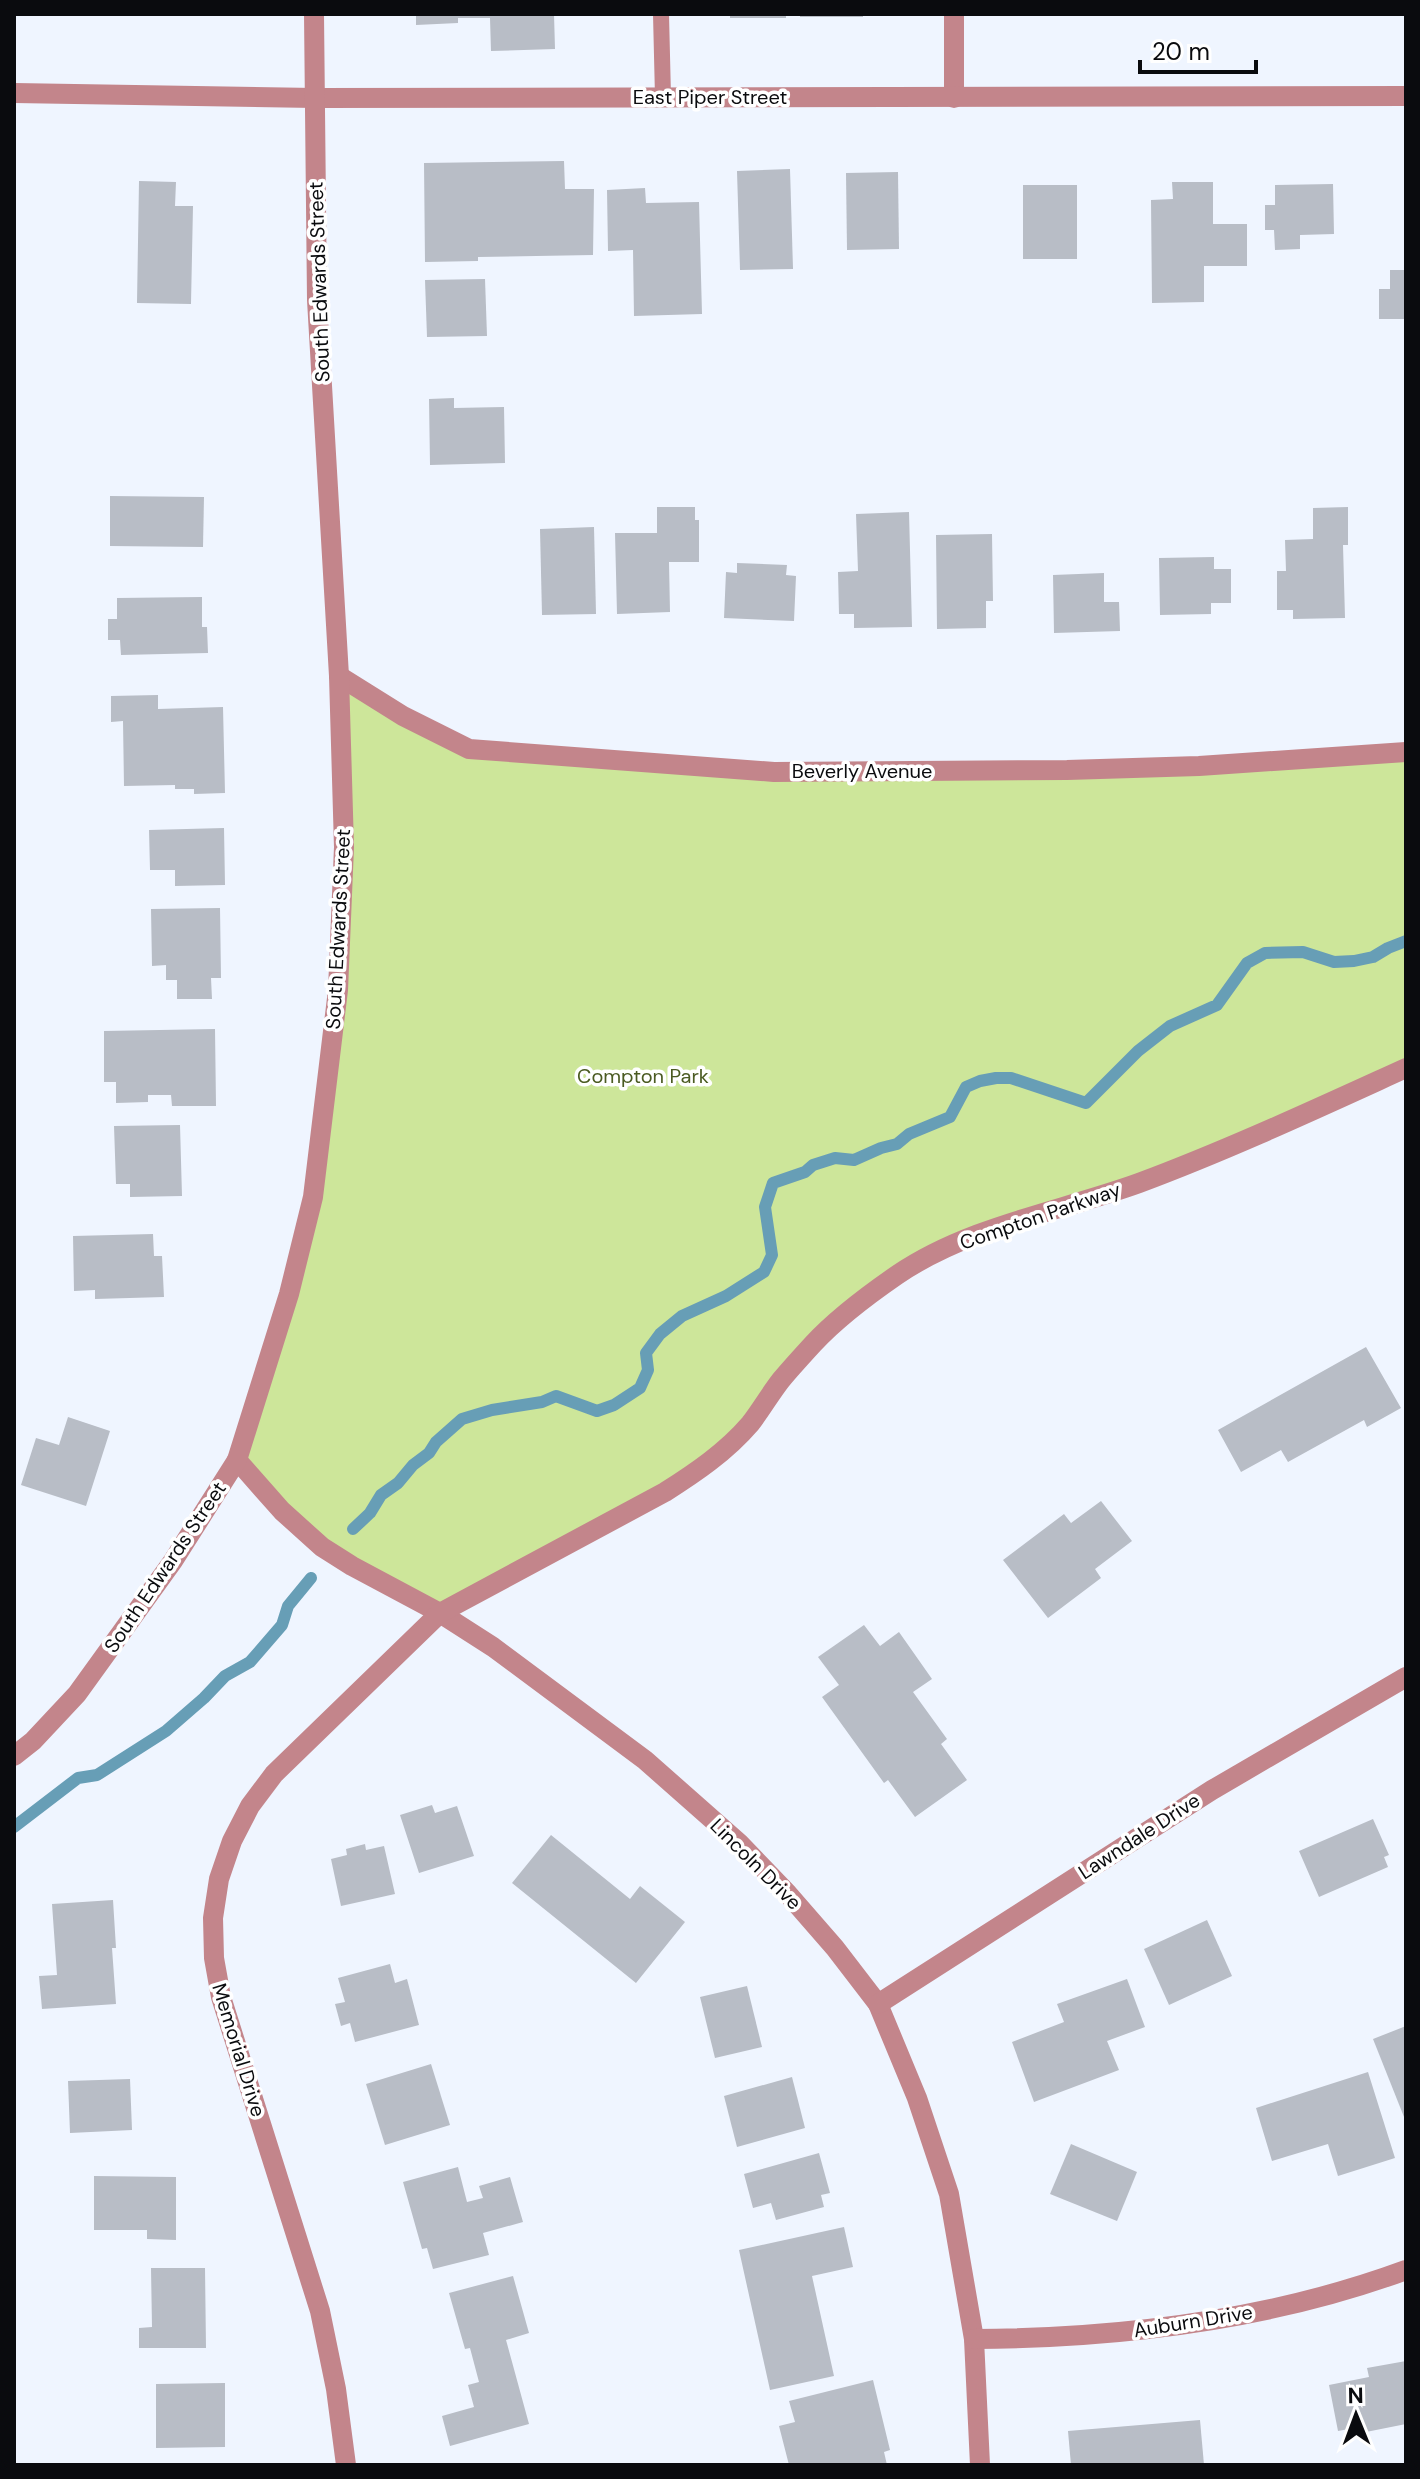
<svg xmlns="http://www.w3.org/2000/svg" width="1420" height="2479" font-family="'DM Sans',sans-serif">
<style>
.green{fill:#cde69a}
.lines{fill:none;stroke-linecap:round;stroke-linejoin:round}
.stream{stroke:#679eb6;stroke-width:12}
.building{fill:#b8bdc6}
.service{stroke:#c3858b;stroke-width:16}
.minor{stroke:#c3858b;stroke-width:20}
.labels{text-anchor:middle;stroke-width:7;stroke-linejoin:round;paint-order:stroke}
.street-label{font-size:20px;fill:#0a0b0e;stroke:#fff}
.park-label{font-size:20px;fill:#4b5b22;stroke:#fff}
</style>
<rect width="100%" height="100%" fill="#eff5ff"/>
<polygon class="green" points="339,676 469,749 774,772 1406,752 1406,1069 1248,1140 981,1233 856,1305 724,1450 440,1613 352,1566 237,1460 289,1294 338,990"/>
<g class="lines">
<g class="stream">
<polyline points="353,1529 370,1513 381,1495 398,1483 413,1465 429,1453 436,1442 462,1419 492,1410 542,1402 556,1396 597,1411 614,1405 640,1388 648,1370 646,1353 660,1334 682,1316 726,1296 764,1272 772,1255 765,1207 773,1183 805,1172 813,1165 835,1158 854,1160 881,1148 897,1144 909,1134 950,1117 966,1087 980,1081 996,1078 1011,1078 1086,1103 1138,1051 1170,1026 1217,1005 1247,963 1265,953 1303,952 1334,962 1354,961 1373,957 1388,948 1406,941"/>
<polyline points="14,1827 78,1778 97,1775 166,1731 204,1698 225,1676 250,1662 282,1625 288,1606 311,1578"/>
</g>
</g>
<g class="building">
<polygon points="416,14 554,14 555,49 491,51 490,18 458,18 458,23 416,25"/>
<rect x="730" y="14" width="56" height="4"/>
<rect x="800" y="14" width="63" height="3"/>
<polygon points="564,161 565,189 594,189 593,255 478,257 478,261 425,262 424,163"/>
<polygon points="790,169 793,269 740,270 737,171"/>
<polygon points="898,172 899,249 847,250 846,173"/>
<polygon points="139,181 176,182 175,206 193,206 191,304 137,303"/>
<polygon points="1172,182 1213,182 1213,224 1247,224 1247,266 1204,266 1204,302 1152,303 1151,200 1173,199"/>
<polygon points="1333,184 1334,234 1300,235 1300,249 1275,250 1274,230 1265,230 1265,205 1275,205 1275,185"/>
<rect x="1023" y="185" width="54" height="74"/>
<polygon points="645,188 646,203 699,202 702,314 634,316 633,250 608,251 607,190"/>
<polygon points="1390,270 1406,270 1406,319 1379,319 1379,289 1390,289"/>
<polygon points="485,279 487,336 427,337 425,280"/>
<polygon points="454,398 454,408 504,407 505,463 430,465 429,399"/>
<polygon points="110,496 204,497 203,547 110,546"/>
<polygon points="657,507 695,507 695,520 699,520 699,562 669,562 670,612 617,614 615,533 657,533"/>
<polygon points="1348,507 1348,545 1343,545 1345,618 1293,619 1293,610 1277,610 1277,571 1286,571 1285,540 1313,539 1313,508"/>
<polygon points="909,512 912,627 854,628 854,614 839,614 838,572 858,571 856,514"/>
<polygon points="594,527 596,614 542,615 540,529"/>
<polygon points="992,534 993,601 986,601 986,628 937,629 936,535"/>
<polygon points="1214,557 1214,569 1231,569 1231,603 1211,603 1211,614 1160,615 1159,558"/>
<polygon points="737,563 787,565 786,575 796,576 794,621 724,618 726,572 737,573"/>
<polygon points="1104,573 1104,602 1119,602 1120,631 1054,633 1053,575"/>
<polygon points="202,597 202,627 207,627 208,653 121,655 120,640 108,640 108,619 117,619 117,598"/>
<polygon points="158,695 158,709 223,707 225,793 194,794 194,789 175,789 175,785 124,786 123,721 111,722 111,696"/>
<polygon points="224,828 225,885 175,886 175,870 150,870 149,830"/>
<polygon points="220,908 221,978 211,978 212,999 177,999 177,980 166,980 166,965 152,966 151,909"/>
<polygon points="215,1029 216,1106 172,1106 171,1095 148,1095 148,1102 116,1103 116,1082 104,1082 104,1031"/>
<polygon points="180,1125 182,1196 130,1197 130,1184 116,1184 114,1126"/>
<polygon points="153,1234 154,1256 162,1256 164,1297 95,1299 95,1290 74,1291 73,1236"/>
<polygon points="1366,1347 1401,1408 1367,1427 1364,1420 1288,1462 1281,1450 1241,1472 1218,1430"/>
<polygon points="68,1417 110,1431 86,1506 21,1485 36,1438 59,1445"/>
<polygon points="1101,1501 1132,1541 1095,1569 1101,1578 1048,1618 1003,1560 1064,1514 1071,1523"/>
<polygon points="864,1625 880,1646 899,1632 932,1679 913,1692 947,1739 941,1744 967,1780 915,1817 888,1780 884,1783 822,1697 839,1685 818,1657"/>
<polygon points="432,1805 435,1813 457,1806 474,1856 419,1873 400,1815"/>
<polygon points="1373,1819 1389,1855 1384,1857 1388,1867 1319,1897 1299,1851"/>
<polygon points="551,1835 630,1899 640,1886 685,1922 636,1983 512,1883"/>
<polygon points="365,1844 366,1850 384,1846 395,1894 341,1906 331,1859 347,1855 346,1849"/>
<polygon points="113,1900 116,1948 112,1948 116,2004 42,2009 39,1976 57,1975 52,1904"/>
<polygon points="1207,1920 1232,1976 1169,2005 1144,1949"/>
<polygon points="390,1964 395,1983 407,1979 419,2025 355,2042 350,2023 341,2026 335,2004 345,2002 338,1978"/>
<polygon points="1127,1979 1145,2027 1107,2041 1119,2070 1034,2102 1012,2042 1064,2022 1057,2004"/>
<polygon points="747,1986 762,2047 715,2058 700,1997"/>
<polygon points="1406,2026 1406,2122 1373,2039"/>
<polygon points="431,2064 450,2125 385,2145 366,2084"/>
<polygon points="1368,2072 1395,2158 1338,2176 1328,2144 1272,2161 1256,2108"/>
<polygon points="792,2077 805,2128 737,2147 724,2096"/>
<polygon points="130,2079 132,2130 70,2133 68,2081"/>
<polygon points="1071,2144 1137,2172 1117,2221 1050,2194"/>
<polygon points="819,2153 830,2193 821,2195 824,2207 776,2220 771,2203 753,2208 744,2174"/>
<polygon points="458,2167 467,2202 483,2198 479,2186 510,2177 523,2222 483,2233 489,2255 433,2269 427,2248 422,2249 403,2182"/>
<polygon points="94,2176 176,2177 176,2240 147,2239 147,2230 94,2230"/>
<polygon points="844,2227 853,2267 812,2276 834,2376 770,2390 739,2250"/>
<polygon points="151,2268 205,2268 206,2348 139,2348 139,2328 152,2327"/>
<polygon points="513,2276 529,2333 506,2340 529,2424 450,2446 442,2416 474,2407 468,2385 479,2382 470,2348 465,2349 449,2293"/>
<polygon points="1406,2361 1406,2424 1366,2432 1365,2426 1338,2431 1329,2385 1369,2377 1367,2368"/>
<polygon points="873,2380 890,2450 884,2452 887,2465 789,2465 779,2426 795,2422 789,2401"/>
<polygon points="225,2383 225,2447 156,2448 156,2384"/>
<polygon points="1200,2420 1204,2465 1071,2465 1068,2431"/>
</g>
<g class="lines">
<polyline class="service" points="661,14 663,97"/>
<g class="minor">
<polyline points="954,14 954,98"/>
<polyline points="14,93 315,98 1406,96"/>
<polyline points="339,676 403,716 469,749 774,772 1067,770 1199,766 1406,752"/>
<polyline points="237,1460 282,1511 322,1547 352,1566 440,1613 493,1647 645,1760 739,1843 788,1894 835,1948 878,2004 917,2098 949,2194 974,2339 980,2465"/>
<polyline points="14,1756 33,1741 77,1694 173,1561 237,1460 289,1294 313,1197 338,990 344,847 339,676 317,300 314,14"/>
<polyline points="878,2004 1212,1790 1406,1677"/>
<path d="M974,2339C1120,2338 1268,2321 1406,2270"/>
<path d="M346,2465L336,2389L320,2311L221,1997L214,1958L213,1918L219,1879L232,1841L250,1806L274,1774L440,1613L665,1492C695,1473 726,1452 750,1424C761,1410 770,1394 781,1380C791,1368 802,1356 813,1344C837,1318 868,1295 897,1275C969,1226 1059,1212 1139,1183C1230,1149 1318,1108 1406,1068"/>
</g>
</g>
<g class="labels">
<g class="street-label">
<text x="710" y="104">East Piper Street</text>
<text transform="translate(319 282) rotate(-92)" y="7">South Edwards Street</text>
<text x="862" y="778">Beverly Avenue</text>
<text transform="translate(338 929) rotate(-87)" y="7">South Edwards Street</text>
<text transform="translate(1040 1216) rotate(-19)" y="7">Compton Parkway</text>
<text transform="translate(165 1567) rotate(-56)" y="7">South Edwards Street</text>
<text transform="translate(1139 1836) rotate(-33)" y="7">Lawndale Drive</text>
<text transform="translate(756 1864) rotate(45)" y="7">Lincoln Drive</text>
<text transform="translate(239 2050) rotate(73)" y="7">Memorial Drive</text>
<text transform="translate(1193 2321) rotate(-9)" y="7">Auburn Drive</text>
</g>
<g class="park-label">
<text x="643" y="1083">Compton Park</text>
</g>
</g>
<rect width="1420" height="2479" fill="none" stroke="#0a0b0e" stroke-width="32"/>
<g transform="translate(1356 2415) rotate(359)" stroke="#ffffff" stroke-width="6" paint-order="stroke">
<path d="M0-6L14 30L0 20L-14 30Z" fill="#0a0b0e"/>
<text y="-12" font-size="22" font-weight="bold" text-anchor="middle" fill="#0a0b0e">N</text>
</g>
<path d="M1140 60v12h116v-12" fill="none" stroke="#0a0b0e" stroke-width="4"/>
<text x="1152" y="60" font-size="24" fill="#0a0b0e" stroke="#ffffff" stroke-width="6" paint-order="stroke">20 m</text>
</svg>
